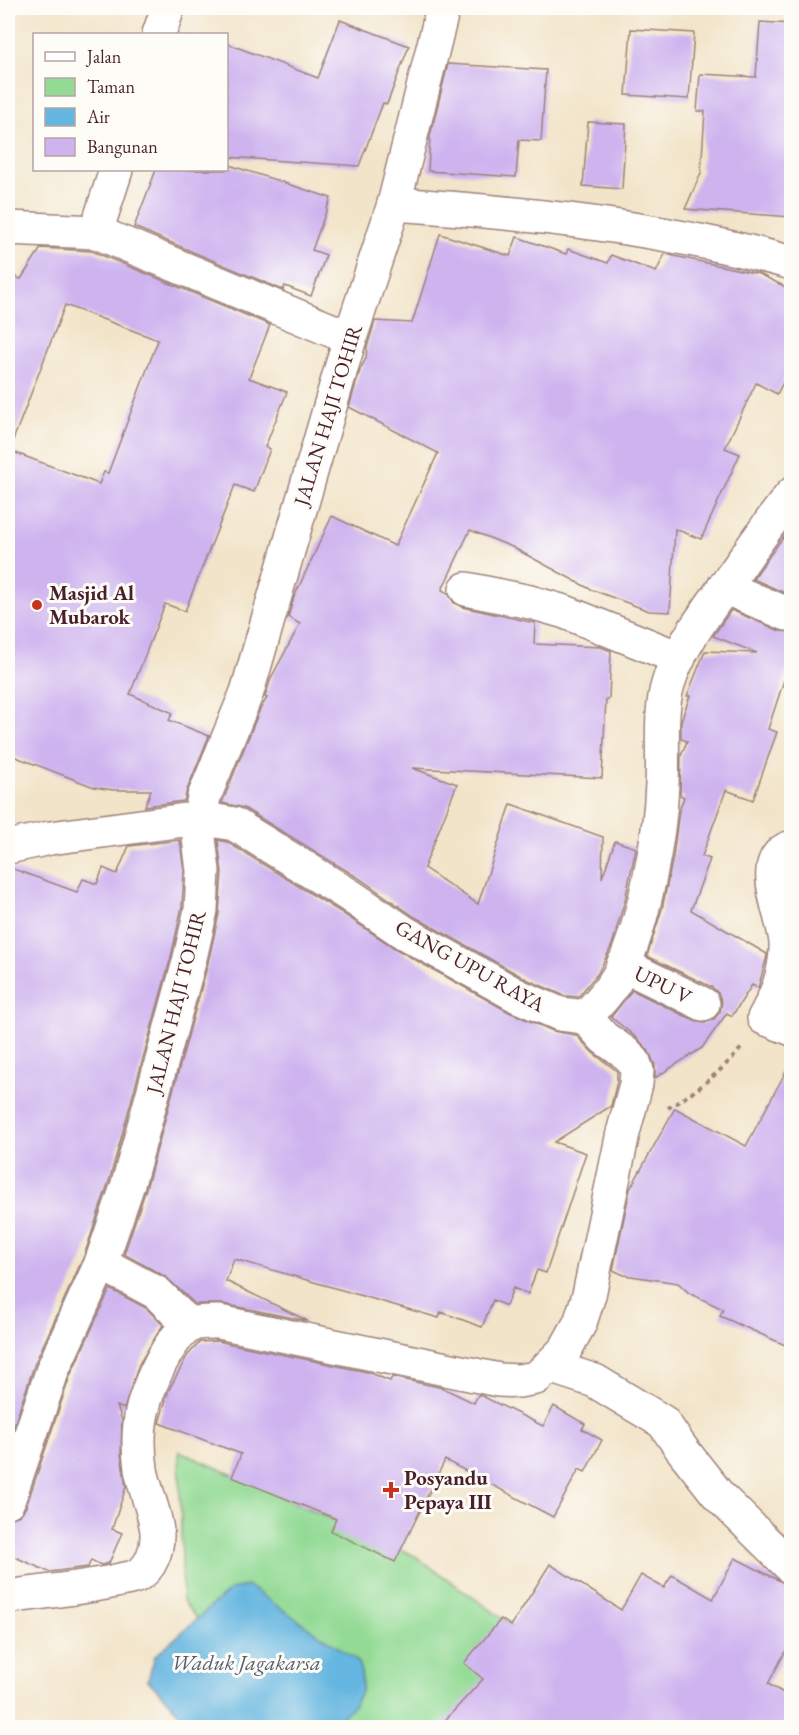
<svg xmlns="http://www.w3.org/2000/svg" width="799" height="1735" font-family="'EB Garamond',serif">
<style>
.green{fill:#93da94;stroke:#6e7c60;stroke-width:1.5}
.water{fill:#65b6e0;stroke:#586a86;stroke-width:1.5}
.building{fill:#ceb3ef}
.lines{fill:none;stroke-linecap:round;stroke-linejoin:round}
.minor-casing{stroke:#9e827a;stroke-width:36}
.path{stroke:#9e827a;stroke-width:4;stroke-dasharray:4.5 4.5;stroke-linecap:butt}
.minor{stroke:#fff;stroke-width:33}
.poi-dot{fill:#c8321e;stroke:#fdfcf7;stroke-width:2}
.labels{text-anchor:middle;stroke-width:6;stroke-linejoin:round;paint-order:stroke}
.street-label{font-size:21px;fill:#4a1f2b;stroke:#fdfcf7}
.poi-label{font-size:21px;font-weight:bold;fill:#4a1f2b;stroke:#fdfcf7;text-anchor:start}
.water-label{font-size:22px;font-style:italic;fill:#555b73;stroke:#fdfcf7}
</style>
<rect width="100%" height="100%" fill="#fdfcf7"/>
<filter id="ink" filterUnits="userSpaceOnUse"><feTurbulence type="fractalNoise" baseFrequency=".0167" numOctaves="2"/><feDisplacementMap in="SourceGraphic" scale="12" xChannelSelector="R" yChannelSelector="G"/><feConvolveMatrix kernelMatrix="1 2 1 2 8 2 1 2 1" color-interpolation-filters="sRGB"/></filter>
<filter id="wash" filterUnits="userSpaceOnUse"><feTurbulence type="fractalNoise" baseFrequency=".008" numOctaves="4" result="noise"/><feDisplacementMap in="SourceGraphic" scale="24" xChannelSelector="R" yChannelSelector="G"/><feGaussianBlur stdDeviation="1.35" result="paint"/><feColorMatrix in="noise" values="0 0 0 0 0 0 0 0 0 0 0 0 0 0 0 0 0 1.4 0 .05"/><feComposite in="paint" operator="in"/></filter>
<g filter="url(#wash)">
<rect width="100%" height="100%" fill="#f2e4c9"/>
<polygon class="green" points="179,1451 415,1556 513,1626 531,1727 290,1727 263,1704 183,1601"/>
<path class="water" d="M248,1586L357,1660C371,1695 355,1702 333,1727H187L188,1723L148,1680L155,1656L231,1589Z"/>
<g id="blocks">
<g class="building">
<polygon points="340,20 409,46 387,104 383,103 359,166 226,157 226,43 318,78"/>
<polygon points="760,22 792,24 792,217 685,209 701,173 705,111 697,111 700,74 756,77"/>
<polygon points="631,29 694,33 689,99 626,95"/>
<polygon points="448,64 546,70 541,141 519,140 516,177 428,171 430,136"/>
<polygon points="588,122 626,124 622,189 583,186"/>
<polygon points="226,164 331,198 312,250 326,255 311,296 285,286 283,290 134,227 156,170 226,170"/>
<polygon points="440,234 510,256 517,237 566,254 568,249 608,263 611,255 656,272 665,254 759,274 792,290 792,365 777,394 756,383 725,448 740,454 701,539 675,529 670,612 649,611 590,589 512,547 470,530 442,590 448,593 454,603 462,607 535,623 534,644 601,647 611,651 609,699 606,699 602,778 412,768 457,784 424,868 478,904 511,804 603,837 602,878 615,841 636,848 625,900 612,945 598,973 578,997 565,996 526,979 415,917 360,879 244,808 222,803 260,709 267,698 265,697 271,678 300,624 288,617 294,597 332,516 395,546 438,453 349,407 360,370 366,358 367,347 375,321 412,323"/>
<polygon points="41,248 92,251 270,325 249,378 287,392 265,447 270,449 254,492 235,485 185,611 165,604 130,694 173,713 169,720 209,736 187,790 184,801 145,806 151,790 113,790 94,787 8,754 8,450 99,484 104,472 108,473 158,340 65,305 10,448 8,448 8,274 21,279"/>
<polygon points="792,525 792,596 753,579"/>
<polygon points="731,610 780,631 792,632 792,666 789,665 768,729 777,732 753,800 726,790 702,856 710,859 691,910 767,954 766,960 758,988 752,985 732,1016 727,1013 702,1048 655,1078 655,1065 648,1050 639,1040 611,1017 632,990 695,1021 704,1023 713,1020 720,1012 722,1002 718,993 712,987 647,956 662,909 673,857 679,811 684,797 680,795 681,756 687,741 681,739 681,721 690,696 687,696 705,651 757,653 713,636"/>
<polygon points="180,840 184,872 182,907 171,957 110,1178 84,1256 35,1363 8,1444 8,867 77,892 83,879 97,884 103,868 117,874 129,846"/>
<polygon points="218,840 227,842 339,911 396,949 509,1012 553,1031 576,1035 593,1053 617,1071 617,1081 611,1106 554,1142 586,1153 546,1273 537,1270 528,1294 513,1288 506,1306 493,1300 482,1327 441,1312 439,1318 234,1259 226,1281 308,1321 223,1304 195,1304 166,1277 124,1254 146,1189 207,967 219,914 222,872"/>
<polygon points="792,1060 792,1348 720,1316 723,1309 689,1293 678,1283 624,1275 613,1270 630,1189 675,1108 746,1146"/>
<polygon points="110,1289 146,1308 163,1325 139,1364 124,1409 117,1406 122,1420 121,1454 126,1487 112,1529 122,1533 109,1563 101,1565 91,1560 88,1567 49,1572 8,1554 8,1519 20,1515 26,1507 70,1376"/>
<polygon points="217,1341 367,1372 390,1381 392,1377 443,1388 474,1403 478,1395 482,1396 543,1426 554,1406 585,1424 582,1429 602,1440 585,1472 579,1469 553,1517 445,1460 395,1562 331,1531 336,1519 232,1477 241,1454 159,1423 168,1392 187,1356 200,1342"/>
<polygon points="735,1558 792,1587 792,1639 768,1684 792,1698 792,1728 438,1728 483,1679 464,1663 501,1619 511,1626 550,1564 621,1610 641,1575 664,1588 672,1575 713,1599"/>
</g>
</g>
</g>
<g filter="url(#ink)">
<use href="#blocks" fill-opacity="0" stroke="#9e827a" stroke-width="1.5"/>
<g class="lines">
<g class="minor-casing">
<g id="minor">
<polyline points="159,34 168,8"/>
<path d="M394,204C528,213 662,227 792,263"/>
<polyline points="8,228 96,232 350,338"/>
<polyline points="96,232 116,170"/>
<polyline points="724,587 787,614"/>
<polyline points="466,589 530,602 565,612 679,658"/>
<polyline points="8,847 50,838 200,818 204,797 247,692 350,338 394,204 443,8"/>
<path d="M792,847C753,858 785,917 786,943C787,970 777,995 764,1018L792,1029"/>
<polyline points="623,965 703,1004"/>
<path d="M585,1017C599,1003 612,989 621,971C644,923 660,837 662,784C664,754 659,713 668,684C679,646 710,608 733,575C752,548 771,520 792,494"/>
<polyline points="101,1263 157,1293 189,1325"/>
<polyline points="549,1366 595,1381 663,1422 681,1448 719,1496 792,1568"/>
<polyline points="8,1501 53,1369 101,1263 128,1184 189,962 201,910 203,871 199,838 200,818 234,824 349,895 405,933 518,996 560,1014 585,1017"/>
<path d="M8,1597C44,1591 80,1589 116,1581C122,1579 132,1579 138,1575C151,1568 157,1550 157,1536C158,1520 144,1488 141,1469C139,1454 138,1439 140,1424C143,1396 165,1343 188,1327C196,1321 208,1322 219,1322L499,1380L519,1381L536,1378L549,1366L565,1350L580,1323L589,1295L623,1133L636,1084L637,1071L634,1062L628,1055L604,1038L585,1017"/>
</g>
</g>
<path class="path" d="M668,1108C695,1093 723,1070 743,1046"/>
<use href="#minor" class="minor"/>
</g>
</g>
<g class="poi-dot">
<circle cx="37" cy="605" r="6"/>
<path d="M388 1481h6v6h6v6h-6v6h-6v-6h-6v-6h6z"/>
</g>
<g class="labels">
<g class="street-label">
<text transform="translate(328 415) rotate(-73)" y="7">JALAN HAJI TOHIR</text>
<text transform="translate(470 966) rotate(29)" y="7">GANG UPU RAYA</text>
<text transform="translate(663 985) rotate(26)" y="7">UPU V</text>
<text transform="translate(176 1002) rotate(-76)" y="7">JALAN HAJI TOHIR</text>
</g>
<g class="poi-label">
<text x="49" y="600">Masjid Al<tspan x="49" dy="24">Mubarok</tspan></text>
<text x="404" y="1485">Posyandu<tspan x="404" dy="24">Pepaya III</tspan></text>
</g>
<g class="water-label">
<text x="246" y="1670">Waduk Jagakarsa</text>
</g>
</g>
<rect width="799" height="1735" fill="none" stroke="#fdfcf7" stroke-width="30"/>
<rect x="33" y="33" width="195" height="138" fill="#fdfcf7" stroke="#b5a4a5" stroke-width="1.5"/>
<rect x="45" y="52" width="30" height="9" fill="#ffffff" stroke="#b5a4a5" stroke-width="1.5"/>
<text x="87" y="63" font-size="18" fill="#4a1f2b">Jalan</text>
<rect x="45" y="78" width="30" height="18" fill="#93da94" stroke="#b5a4a5" stroke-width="1.5"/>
<text x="87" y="93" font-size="18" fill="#4a1f2b">Taman</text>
<rect x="45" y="108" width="30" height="18" fill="#65b6e0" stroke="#b5a4a5" stroke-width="1.5"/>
<text x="87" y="123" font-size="18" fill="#4a1f2b">Air</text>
<rect x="45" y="138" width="30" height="18" fill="#ceb3ef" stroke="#b5a4a5" stroke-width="1.5"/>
<text x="87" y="153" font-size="18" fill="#4a1f2b">Bangunan</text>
</svg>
